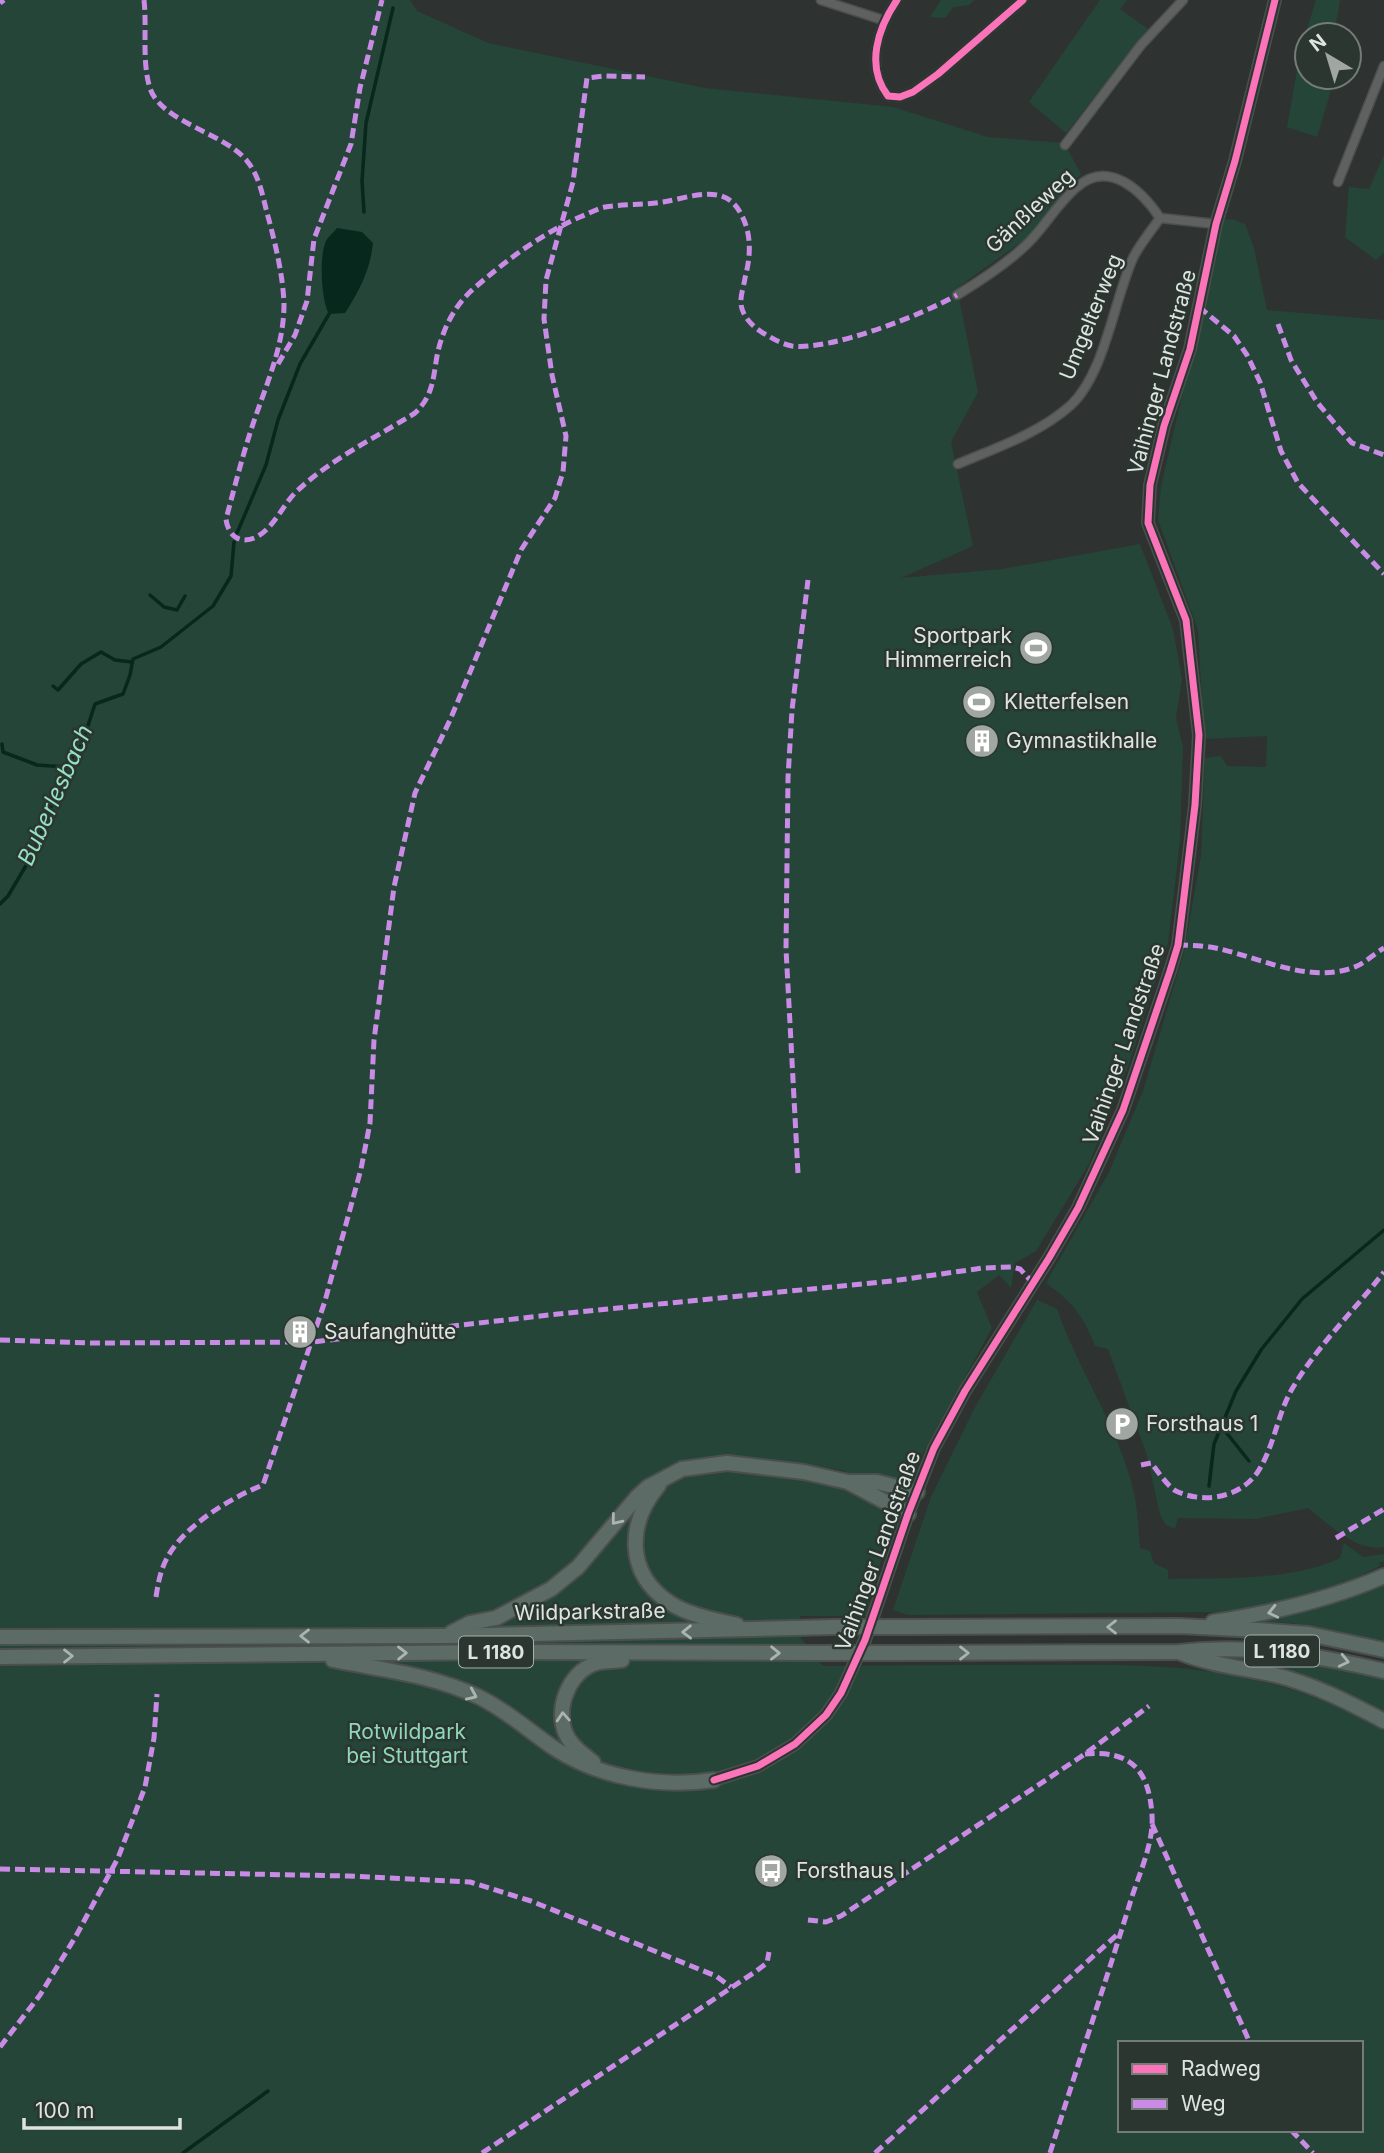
<svg xmlns="http://www.w3.org/2000/svg" width="1384" height="2153" font-family="Inter,sans-serif">
<style>
.green{fill:#254538;fill-rule:evenodd}
.water{fill:#07281c}
.lines{fill:none;stroke-linecap:round;stroke-linejoin:round}
.stream{stroke:#07281c;stroke-width:3.5}
.minor-casing{stroke:#4b4f4e;stroke-width:11}
.tertiary-casing{stroke:#4b4f4e;stroke-width:14}
.trunk-casing{stroke:#4b4f4e;stroke-width:18}
.minor{stroke:#5e615f;stroke-width:8}
.tertiary{stroke:#5e615f;stroke-width:10}
.trunk{stroke:#5c6b66;stroke-width:14}
.trunk-bridge-casing{stroke:#4b4f4e;stroke-width:18;stroke-linecap:butt}
.trunk-bridge{stroke:#5c6b66;stroke-width:14}
.quiet{stroke:#ca8be6;stroke-width:5;stroke-dasharray:10 5;stroke-linecap:butt}
.cycleway-casing{stroke:#2b3631;stroke-width:11}
.cycleway{stroke:#fb73b8;stroke-width:7}
.oneway{stroke:#aab4b0}
.labels{text-anchor:middle;stroke-width:5;stroke-linejoin:round;paint-order:stroke}
.shield{fill:#2b3631;stroke:#a8b0ac;stroke-width:2}
.shield-label{font-size:19px;font-weight:bold;fill:#dee5e1}
.street-label{font-size:21px;fill:#dee5e1;stroke:#2b3631}
.poi-label{font-size:21px;fill:#dee5e1;stroke:#2b3631;text-anchor:start}
.park-label{font-size:21px;fill:#8cd8b7;stroke:#2b3631}
.water-label{font-size:23px;font-style:italic;fill:#96e2c0;stroke:#2b3631}
</style>
<rect width="100%" height="100%" fill="#2e3331"/>
<g class="green">
<path d="M0,0H410L417,11L488,43L705,88L893,107L988,137L1064,143L1081,174L1028,237L957,288L978,392L951,442L973,546L901,578L1002,569L1140,544L1173,629L1182,679L1176,718L1183,747L1180,841L1168,943L1129,1064L1089,1164L1036,1251L1015,1263L1011,1288L999,1275L977,1292L992,1328L911,1475C895,1487 864,1476 845,1473V1471L795,1462L796,1477C818,1482 865,1490 882,1506C887,1511 889,1519 890,1527L866,1616H800L801,1638L823,1666C893,1665 963,1665 1035,1665C1165,1664 1267,1663 1384,1731V2153H0ZM1120,2043H1361V2130H1120Z"/>
<polygon points="941,0 974,0 969,5 954,7 945,18 930,17"/>
<polygon points="1100,0 1127,0 1120,9 1148,29 1066,133 1029,102"/>
<polygon points="1316,0 1340,0 1336,24 1337,35 1307,35 1307,77 1335,77 1317,137 1287,127 1301,48"/>
<polygon points="1384,155 1384,253 1376,260 1345,237 1349,187 1369,189"/>
<path d="M1232,219L1245,224L1254,248L1267,310L1384,320V1547C1357,1553 1328,1523 1308,1508L1256,1519L1178,1518L1175,1529L1165,1524L1160,1515L1147,1455L1108,1349L1095,1346C1084,1316 1072,1302 1046,1283L1109,1172L1143,1091L1184,952L1201,856L1205,758L1221,756L1227,766L1266,767L1267,736L1204,739L1198,630L1158,520L1161,486L1223,220Z"/>
<path d="M1037,1300L1057,1309C1078,1370 1118,1426 1133,1489C1138,1508 1138,1529 1140,1548L1150,1551L1154,1563L1168,1570V1579C1219,1578 1294,1581 1340,1558L1344,1543L1363,1557L1384,1554V1561L1379,1563L1380,1566C1331,1592 1275,1606 1218,1612L908,1615L893,1610L931,1497L974,1409Z"/>
<polygon points="1384,1582 1384,1642 1294,1623 1259,1621"/>
<polygon points="1224,1656 1293,1660 1384,1679 1384,1714 1271,1668 1227,1659"/>
</g>
<path class="water" d="M337,228L362,232L373,243C370,270 360,290 345,313L329,314C321,300 319,256 326,241C328,237 334,232 337,228Z"/>
<g class="lines">
<g class="stream">
<polyline points="364,212 362,181 366,123 393,8"/>
<polyline points="237,533 266,465 278,420 300,364 329,314"/>
<polyline points="150,595 164,607 177,610 185,596"/>
<polyline points="53,686 58,690 81,664 101,652 115,660 132,662"/>
<polyline points="2,744 3,752 37,765 66,767"/>
<polyline points="0,904 8,896 34,852 66,767 82,744 95,704 123,694 130,675 133,659 161,647 213,606 231,576 234,542"/>
<polyline points="1221,1426 1249,1461"/>
<polyline points="1209,1486 1214,1444 1236,1391 1261,1350 1302,1299 1384,1230"/>
<polyline points="183,2153 268,2091"/>
</g>
<g class="minor-casing">
<g id="minor">
<polyline points="821,0 883,20"/>
<path d="M897,0C878,28 865,66 888,96L900,97L913,92L938,74L1023,0"/>
<polyline points="1065,145 1141,45 1183,0"/>
<polyline points="1338,182 1384,66"/>
<polyline points="1160,218 1216,224"/>
<path d="M957,295C980,281 1013,259 1031,240C1047,223 1059,202 1077,187C1109,159 1142,191 1160,218"/>
<path d="M958,464C996,448 1040,433 1071,405C1105,373 1114,300 1133,258C1140,244 1151,231 1160,218"/>
</g>
</g>
<g class="tertiary-casing">
<polyline id="tertiary" points="714,1780 758,1766 795,1744 826,1715 841,1693 865,1640 908,1514 934,1448 965,1391 1049,1258 1078,1208 1123,1110 1170,971 1178,945 1183,905 1195,805 1199,735 1186,620 1148,523 1150,485 1164,426 1190,349 1216,224 1235,161 1275,0"/>
</g>
<g class="trunk-casing">
<g id="trunk">
<polyline points="850,1482 877,1482 917,1492"/>
<path d="M659,1485C627,1523 625,1573 670,1603C688,1615 716,1620 737,1625"/>
<path d="M1213,1622C1272,1613 1329,1600 1384,1576"/>
<polyline points="905,1627 1180,1626 1258,1630 1309,1634 1384,1650"/>
<polyline points="451,1633 470,1623 496,1618 551,1589 578,1567 637,1497 648,1487 682,1469 727,1463 804,1472 848,1482 908,1514"/>
<polyline points="0,1637 447,1636 834,1627"/>
<path d="M896,1653L1179,1652C1249,1644 1316,1655 1384,1671"/>
<path d="M1181,1653C1211,1665 1244,1668 1275,1675C1313,1684 1350,1703 1384,1721"/>
<polyline points="0,1657 504,1652 826,1653"/>
<path d="M333,1660C383,1670 433,1675 479,1697C506,1710 529,1731 554,1748C600,1778 660,1788 714,1780"/>
<path d="M593,1762C581,1753 568,1743 564,1729C556,1703 572,1668 600,1662C607,1661 615,1661 622,1660"/>
</g>
</g>
<use href="#minor" class="minor"/>
<use href="#tertiary" class="tertiary"/>
<use href="#trunk" class="trunk"/>
<g class="trunk-bridge-casing">
<g id="trunk-bridge">
<polyline points="834,1627 905,1627"/>
<polyline points="826,1653 896,1653"/>
</g>
</g>
<use href="#trunk-bridge" class="trunk-bridge"/>
<g class="quiet">
<path d="M144,0C147,27 142,58 149,85C158,122 224,132 247,161C261,178 263,200 269,220C276,247 283,276 284,304C284,345 267,383 254,421C243,453 235,486 226,519C227,529 233,540 245,540C269,539 281,507 295,493C329,460 375,438 415,413C433,396 433,379 437,356C442,331 453,308 471,291C504,262 539,235 580,217C588,214 596,209 605,207C624,204 644,205 663,202C689,198 723,182 740,212C752,233 751,255 745,278C744,286 740,296 741,304C742,316 753,327 763,333C772,338 781,344 792,346C830,351 922,315 957,295"/>
<polyline points="0,3 4,0"/>
<polyline points="1199,307 1234,336 1247,355 1260,382 1281,451 1298,483 1384,574"/>
<polyline points="1278,324 1291,360 1317,402 1336,425 1352,443 1384,455"/>
<polyline points="278,364 295,335 307,301 314,239 351,144 360,88 382,0"/>
<path d="M1178,945C1192,945 1207,946 1220,949C1263,959 1313,985 1357,966C1366,962 1375,953 1384,948"/>
<polyline points="798,1173 786,949 788,778 792,710 808,580"/>
<polyline points="0,1340 91,1343 312,1342 558,1314 892,1281 983,1268 1011,1267 1020,1269 1033,1283"/>
<path d="M1141,1465L1151,1463C1158,1471 1167,1486 1176,1491C1203,1504 1239,1498 1257,1473C1274,1448 1277,1415 1292,1389C1317,1346 1354,1311 1384,1272"/>
<polyline points="1336,1538 1384,1509"/>
<path d="M156,1597C158,1584 160,1572 166,1560C182,1527 230,1498 263,1485L325,1301L361,1169L370,1123L374,1040L394,887L415,793L450,720L521,550L555,498L563,472L566,436L552,375L544,319L546,280L573,182L587,78L604,76L645,77"/>
<polyline points="1152,1824 1250,2043"/>
<polyline points="0,1869 348,1876 470,1882 531,1901 716,1976 731,1987"/>
<polyline points="808,1920 826,1922 841,1916 1085,1754 1149,1706"/>
<polyline points="0,2047 40,1995 76,1936 118,1858 145,1787 154,1738 157,1694"/>
<polyline points="1291,2130 1313,2153"/>
<polyline points="482,2153 755,1972 767,1963 769,1952"/>
<polyline points="875,2153 1119,1933"/>
<path d="M1050,2153C1076,2070 1104,1987 1130,1903C1138,1876 1154,1844 1152,1815C1149,1770 1131,1750 1085,1754"/>
</g>
<g class="cycleway-casing">
<g id="cycleway">
<path d="M897,0C878,28 865,66 888,96L900,97L913,92L938,74L1023,0"/>
<polyline points="714,1780 758,1766 795,1744 826,1715 841,1693 865,1640 908,1514 934,1448 965,1391 1049,1258 1078,1208 1123,1110 1170,971 1178,945 1183,905 1195,805 1199,735 1186,620 1148,523 1150,485 1164,426 1190,349 1216,224 1235,161 1275,0"/>
</g>
</g>
<use href="#cycleway" class="cycleway"/>
</g>
<defs><path id="oneway-chevron" d="M-2-3.5L2.5 0L-2 3.5" fill="none" stroke-width="1.6" stroke-linecap="round" stroke-linejoin="round" transform="scale(1.75)"/></defs>
<g class="oneway">
<use href="#oneway-chevron" transform="translate(616 1520) rotate(129)"/>
<use href="#oneway-chevron" transform="translate(1273 1612) rotate(167)"/>
<use href="#oneway-chevron" transform="translate(1112 1627) rotate(180)"/>
<use href="#oneway-chevron" transform="translate(687 1632) rotate(179)"/>
<use href="#oneway-chevron" transform="translate(305 1636) rotate(180)"/>
<use href="#oneway-chevron" transform="translate(402 1653) rotate(-1)"/>
<use href="#oneway-chevron" transform="translate(775 1653) rotate(1)"/>
<use href="#oneway-chevron" transform="translate(964 1653)"/>
<use href="#oneway-chevron" transform="translate(68 1656)"/>
<use href="#oneway-chevron" transform="translate(1344 1661) rotate(13)"/>
<use href="#oneway-chevron" transform="translate(472 1695) rotate(24)"/>
<use href="#oneway-chevron" transform="translate(563 1717) rotate(-94)"/>
</g>
<defs>
<g id="stadium-disc" transform="scale(1.75)"><circle r="9.5" fill="#a0a7a3" stroke="#2b3631"/><path d="M0-5a6.5 5 0 1 0 0 10a6.5 5 0 1 0 0-10ZM-3.5-1.8h7v3.6h-7Z" fill="#fff"/></g>
<g id="building-disc" transform="scale(1.75)"><circle r="9.5" fill="#a0a7a3" stroke="#2b3631"/><path d="M-4-6H4V6H1V3H-1V6H-4ZM-2.5-4.3h1.7v1.8h-1.7ZM.8-4.3h1.7v1.8H.8ZM-2.5-1h1.7V.8h-1.7ZM.8-1h1.7V.8H.8Z" fill="#fff"/></g>
<g id="parking-disc" transform="scale(1.75)"><circle r="9.5" fill="#a0a7a3" stroke="#2b3631"/><path d="M-3.5-5.5H1a3.5 3.5 0 0 1 0 7H-1V5.5H-3.5ZM-1-3.4V-.6H.8a1.4 1.4 0 0 0 0-2.8Z" fill="#fff"/></g>
<g id="bus-disc" transform="scale(1.75)"><circle r="9.5" fill="#a0a7a3" stroke="#2b3631"/><path d="M-5-6H5V4H4V6H2V4H-2V6H-4V4H-5ZM-3.5-4V0h7V-4ZM-3.5 1.2v1.5H-2V1.2ZM2 1.2v1.5H3.5V1.2Z" fill="#fff"/></g>
</defs>
<g fill-rule="evenodd">
<use href="#stadium-disc" x="1036" y="648"/>
<use href="#stadium-disc" x="979" y="702"/>
<use href="#building-disc" x="982" y="741"/>
<use href="#building-disc" x="300" y="1332"/>
<use href="#parking-disc" x="1122" y="1424"/>
<use href="#bus-disc" x="771" y="1871"/>
</g>
<g class="labels">
<g class="shield">
<rect x="1245" y="1635.5" width="74" height="31" rx="5"/>
<rect x="459" y="1636.5" width="74" height="31" rx="5"/>
</g>
<g class="shield-label">
<text x="1282" y="1658">L 1180</text>
<text x="496" y="1659">L 1180</text>
</g>
<g class="street-label">
<text transform="translate(1030 211) rotate(-43)" y="7">Gänßleweg</text>
<text transform="translate(1091 317) rotate(-68)" y="7">Umgelterweg</text>
<text transform="translate(1162 372) rotate(-75)" y="7">Vaihinger Landstraße</text>
<text transform="translate(1124 1044) rotate(-71)" y="7">Vaihinger Landstraße</text>
<text transform="translate(878 1551) rotate(-70)" y="7">Vaihinger Landstraße</text>
<text transform="translate(590 1612) rotate(-1)" y="7">Wildparkstraße</text>
</g>
<g class="poi-label">
<text x="1012" y="643" text-anchor="end">Sportpark<tspan x="1012" dy="24">Himmerreich</tspan></text>
<text x="1004" y="709">Kletterfelsen</text>
<text x="1006" y="748">Gymnastikhalle</text>
<text x="324" y="1339">Saufanghütte</text>
<text x="1146" y="1431">Forsthaus 1</text>
<text x="796" y="1878">Forsthaus I</text>
</g>
<g class="park-label">
<text x="407" y="1739">Rotwildpark<tspan x="407" dy="24">bei Stuttgart</tspan></text>
</g>
<g class="water-label">
<text transform="translate(55 795) rotate(-66)" y="8">Buberlesbach</text>
</g>
</g>
<rect x="1118" y="2041" width="245" height="91" fill="#2b3631" stroke="#737c77" stroke-width="2"/>
<rect x="1132" y="2064" width="35" height="10" fill="#fb73b8" stroke="#737c77" stroke-width="2"/>
<text x="1181" y="2076" font-size="21" fill="#dee5e1">Radweg</text>
<rect x="1132" y="2099" width="35" height="10" fill="#ca8be6" stroke="#737c77" stroke-width="2"/>
<text x="1181" y="2111" font-size="21" fill="#dee5e1">Weg</text>
<g transform="translate(1328 56) rotate(322)"><circle r="33" fill="#2b3631" stroke="#737c77" stroke-width="2"/>
<path d="M0-5L12 26L0 18L-12 26Z" fill="#a0a7a3"/>
<text y="-10" font-size="19" font-weight="bold" text-anchor="middle" fill="#dee5e1">N</text>
</g>
<path d="M24 2118v10h156v-10" fill="none" stroke="#dee5e1" stroke-width="3.5"/>
<text x="35" y="2118" font-size="21" fill="#dee5e1" stroke="#2b3631" stroke-width="5" paint-order="stroke">100 m</text>
</svg>
